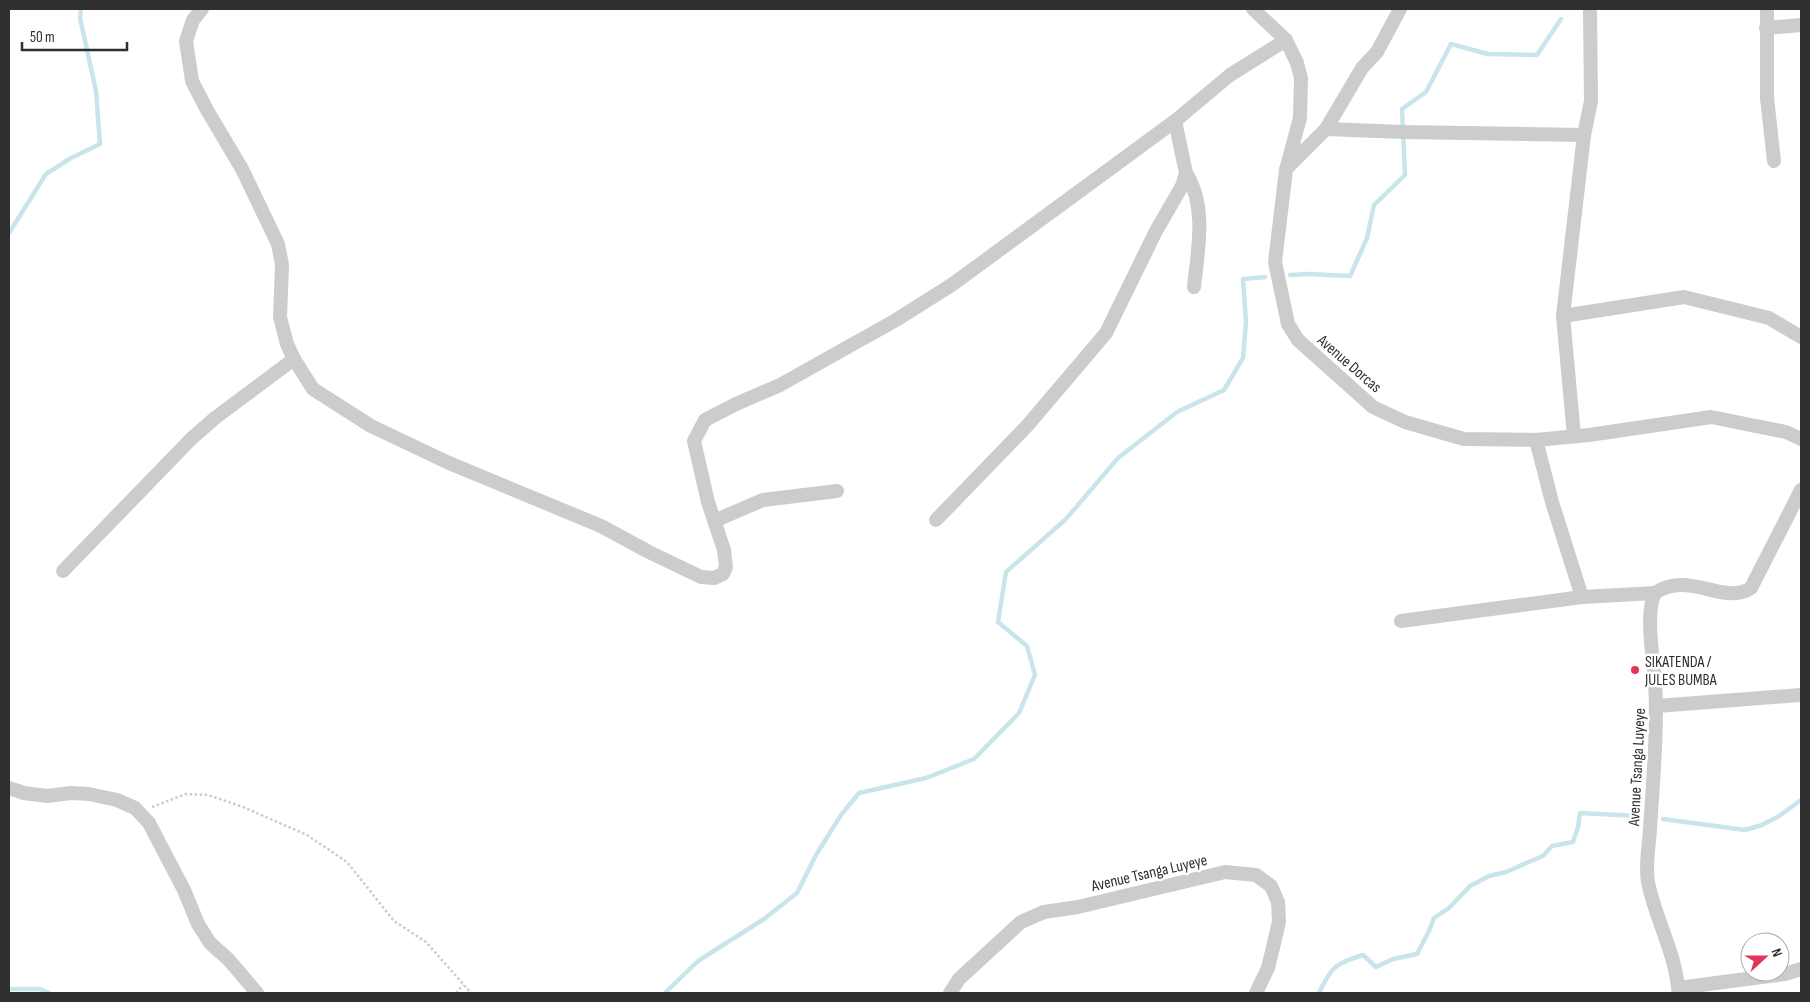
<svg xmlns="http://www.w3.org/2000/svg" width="1810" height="1002" font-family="'Sofia Sans Condensed',sans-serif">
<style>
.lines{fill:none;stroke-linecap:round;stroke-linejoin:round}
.stream{stroke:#cae4ec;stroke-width:4.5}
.path{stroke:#ccc;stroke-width:2.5;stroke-dasharray:2.5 2.5;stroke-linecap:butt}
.street{stroke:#ccc;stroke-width:14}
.poi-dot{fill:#e4335d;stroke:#fff;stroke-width:2}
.labels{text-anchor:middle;stroke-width:5;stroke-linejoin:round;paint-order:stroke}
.street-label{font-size:16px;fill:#2f2f2f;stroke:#fff}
.poi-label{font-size:16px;fill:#2f2f2f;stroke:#fff;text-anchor:start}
</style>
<rect width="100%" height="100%" fill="#fff"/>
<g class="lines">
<g class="stream">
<polyline points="9,233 46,174 71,158 100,144 96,91 80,18 81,9"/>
<polyline points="1290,275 1308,274 1350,276 1367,238 1374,205 1405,175 1402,109 1426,92 1451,44 1488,54 1537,55 1561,19"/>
<polyline points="1663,819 1745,830 1762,825 1779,816 1801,800"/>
<polyline points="9,989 40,989 49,993"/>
<polyline points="665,993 698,961 764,919 797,893 816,855 841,815 859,793 926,778 974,759 1019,713 1035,675 1027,646 998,622 1006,572 1066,519 1118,458 1177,412 1224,390 1243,358 1246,322 1243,279 1265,277"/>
<path d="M1319,993C1331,967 1336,963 1363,955L1376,967L1393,959L1417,954L1429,931L1434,918L1449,908L1470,886L1489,876L1506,872L1531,861L1543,856L1552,846L1573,842L1578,827L1580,813L1638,816"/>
</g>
<g class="path">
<polyline points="152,807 186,794 208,795 243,807 307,835 347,862 394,921 426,942 471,993"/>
<polyline points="456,993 463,985"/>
</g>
<g class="street">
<polyline points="202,9 193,20 186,41 192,81 207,110 242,169 278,244 282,265 280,317 287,344 294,359 313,389 371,426 449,463 601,526 649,552 701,577 714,578 723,574 726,567 724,550 708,502 694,441 705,420 736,404 780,385 896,320 953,284 1175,121 1230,75 1286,40"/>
<polyline points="1253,9 1286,40 1297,63 1301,78 1300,118 1286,170 1275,262 1288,324 1298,340 1373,407 1405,422 1464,439 1536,440 1589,435 1711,417 1786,432 1801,439"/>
<polyline points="1767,9 1767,98 1774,161"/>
<polyline points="1766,28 1801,25"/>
<polyline points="1326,129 1403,132 1584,135"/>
<polyline points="1286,169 1326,129 1362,68 1377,52 1400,9"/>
<path d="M1186,173C1207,206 1198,250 1194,287"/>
<polyline points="1563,316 1684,297 1769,318 1801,337"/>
<polyline points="1574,436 1563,316 1584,135 1591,101 1590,9"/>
<polyline points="1536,440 1552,502 1582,597 1655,593"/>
<polyline points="936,520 1027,426 1106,333 1156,231 1182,186 1186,173 1175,121"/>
<polyline points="714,521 763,500 837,491"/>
<polyline points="63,571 192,438 215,418 294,359"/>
<path d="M1655,593C1645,612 1653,658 1655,680C1658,729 1653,780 1650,829C1649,846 1645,864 1648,882C1655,918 1675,952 1678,988"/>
<path d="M1655,593C1689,570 1724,606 1751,588L1801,490"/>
<polyline points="1401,621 1582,597"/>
<polyline points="1657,706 1801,695"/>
<polyline points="9,788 24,793 47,796 71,793 89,794 117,800 135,808 149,823 184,890 198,924 210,943 229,960 257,993"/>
<polyline points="1678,988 1785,974 1801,969"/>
<polyline points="950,993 959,979 1021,922 1044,912 1078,907 1225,872 1256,875 1271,886 1278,902 1279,921 1276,935 1268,968 1256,993"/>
</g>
</g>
<circle class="poi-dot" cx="1635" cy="670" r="5"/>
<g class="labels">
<g class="street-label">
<text transform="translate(1350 363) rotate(41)" y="6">Avenue Dorcas</text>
<text transform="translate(1636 767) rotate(-87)" y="6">Avenue Tsanga Luyeye</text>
<text transform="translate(1149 872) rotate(-13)" y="6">Avenue Tsanga Luyeye</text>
</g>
<g class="poi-label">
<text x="1645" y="667">SIKATENDA /<tspan x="1645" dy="18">JULES BUMBA</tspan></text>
</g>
</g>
<rect width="1810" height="1002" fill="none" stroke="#2f2f2f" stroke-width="20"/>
<g transform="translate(1765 957) rotate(69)"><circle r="24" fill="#ffffff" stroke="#acacac"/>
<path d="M0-4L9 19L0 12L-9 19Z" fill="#e4335d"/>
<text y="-8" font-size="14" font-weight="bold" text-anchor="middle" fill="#2f2f2f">N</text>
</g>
<path d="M22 42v8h105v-8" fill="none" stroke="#2f2f2f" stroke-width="2.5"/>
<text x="30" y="42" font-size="15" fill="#2f2f2f" stroke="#ffffff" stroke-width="4" paint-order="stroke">50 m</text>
</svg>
